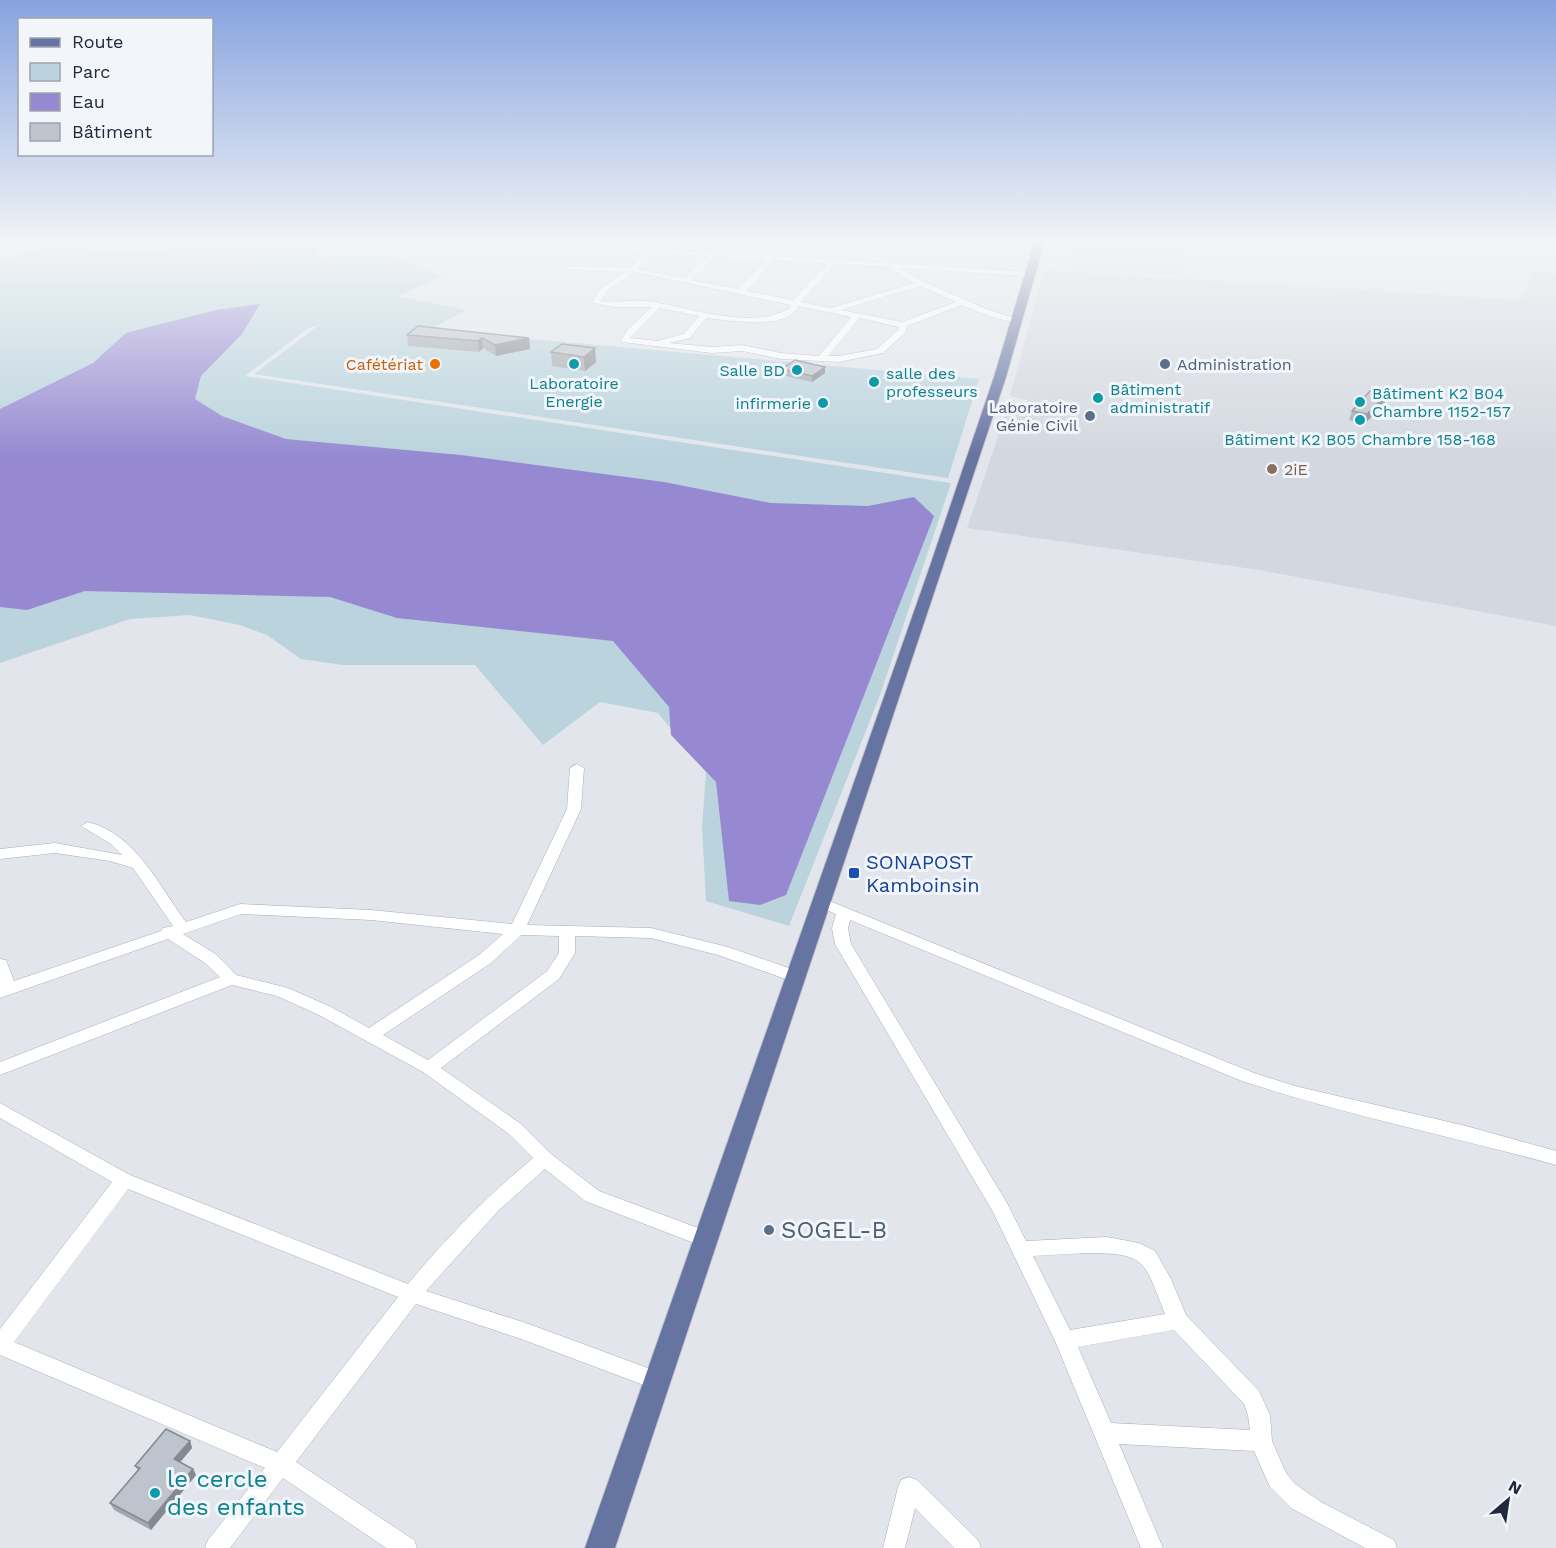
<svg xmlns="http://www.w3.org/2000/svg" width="1556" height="1548" font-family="'Work Sans',sans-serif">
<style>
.built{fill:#d3d8e0}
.green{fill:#bad3dd}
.water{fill:#9689d2}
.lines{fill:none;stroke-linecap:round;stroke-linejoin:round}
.street-casing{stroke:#a8adb8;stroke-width:1}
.primary-casing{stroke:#c1c3c9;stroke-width:2}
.street{fill:#fff;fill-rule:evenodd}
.primary{fill:#6674a2;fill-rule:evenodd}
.wall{fill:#a3a9b0}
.shaded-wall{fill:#858990}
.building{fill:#bec4cd;stroke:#858990;stroke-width:1.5}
.food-dot{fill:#e8710a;stroke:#f2f5f9;stroke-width:2}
.culture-dot{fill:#0f9aa8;stroke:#f2f5f9;stroke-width:2}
.service-dot{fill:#5c6f8a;stroke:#f2f5f9;stroke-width:2}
.education-dot{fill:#8d6e63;stroke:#f2f5f9;stroke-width:2}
.transit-dot{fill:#1a4fb4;stroke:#f2f5f9;stroke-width:2}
.labels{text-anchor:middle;stroke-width:6;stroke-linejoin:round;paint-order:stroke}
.far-food-label{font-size:16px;fill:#c56008;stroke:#f2f5f9;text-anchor:end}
.far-service-label{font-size:16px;fill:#4e5e75;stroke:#f2f5f9;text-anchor:start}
.far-culture-label{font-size:16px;fill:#0d838f;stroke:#f2f5f9;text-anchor:start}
.far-education-label{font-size:16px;fill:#785e54;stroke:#f2f5f9;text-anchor:start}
.transit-label{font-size:20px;fill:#164399;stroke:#f2f5f9;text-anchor:start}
.near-service-label{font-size:24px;fill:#4e5e75;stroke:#f2f5f9;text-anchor:start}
.near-culture-label{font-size:24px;fill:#0d838f;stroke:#f2f5f9;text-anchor:start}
</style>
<rect width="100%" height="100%" fill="#e2e6ec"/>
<g class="built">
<polygon points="1070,240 1181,240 1183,276 1068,269"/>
<polygon points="1044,270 1521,300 1533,270 1556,273 1556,626 1259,570 967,528 1007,410 1026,407 1027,400 1010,396"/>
</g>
<polygon class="green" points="201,240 337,240 315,249 317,257 391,255 442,277 397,296 466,310 429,330 979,379 948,478 254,374 319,325 307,329 245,376 951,483 880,695 789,926 706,901 702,827 706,772 658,713 600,702 543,745 475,665 343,665 301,659 267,635 240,625 190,615 130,619 0,663 0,260 49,247 139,251 172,248"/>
<polygon class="water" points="260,304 242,334 201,376 195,399 222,416 286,439 461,455 664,482 771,503 868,506 914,497 934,516 786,895 760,905 729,901 716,782 671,735 669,707 613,641 397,618 330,597 85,591 27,610 0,607 0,409 93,363 126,333 216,310"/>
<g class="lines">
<g class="street-casing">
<g id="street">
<polygon points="600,240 608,240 603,243"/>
<path d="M860,240H868L867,243L877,255L890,263L1031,272V276H1028L899,268L923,281L986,309L1020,320C1010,326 974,310 962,305L907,326L905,333L883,353L839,362L781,359L742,351L712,353L622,342L621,340L629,328L652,307H615L592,303L600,289L626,272L571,270L567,268L571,266L630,268L645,252L612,250L608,248L609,246L650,248L656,245L660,247L658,249L878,262L871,259L859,243ZM653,253L707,256L684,278L637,269ZM715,257L766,260L738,289L691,280ZM774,260L827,264L793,300L746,291ZM835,264L887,267L914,283L831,308L800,302ZM634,272L791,305L790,308C753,331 688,307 648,301C633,299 617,303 601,301L606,292ZM920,286L956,302L902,322L841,310ZM798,306L851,317L819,356L781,353L742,345L712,347L669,343L690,338L706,318C726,320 790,331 798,306ZM659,308L699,316L684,334L657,341L630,338ZM859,318L899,327L898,330L877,349L839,356H828Z"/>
<polygon points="924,240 940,240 1037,258 1033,260"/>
<path d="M577,764L584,768L581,809L527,925L651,928L728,947L803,973L805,977L803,981L797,983L718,955L651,938L575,936V953L559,979L441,1068L521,1124L551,1154L599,1191L714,1234L717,1240L714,1246L707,1248L585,1201L545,1169L499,1210L426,1291L526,1323L664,1374L667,1381L664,1388L657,1390L524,1340L416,1304L296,1462L414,1540L417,1548H386L283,1478L230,1548H205L208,1540L265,1468L0,1355V1329L112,1182L0,1118V1103L130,1175L408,1284C446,1238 487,1196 533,1158L509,1134L423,1072L319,1015L277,996L232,985L0,1075V1062L220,977L205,963L168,939L0,998V959L6,960L14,981L161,931L163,928L173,926L133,868L110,861L55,853L0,859V849L55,843L122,855L111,844L81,826L88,822C136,834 159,886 186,922L240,904L371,910L512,924L567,809L570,768ZM241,914L371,920L503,934L479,955L369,1028L331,1007L288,988L236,975L217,955L183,934ZM521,935L559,936V953L547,971L428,1060L383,1035L491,963ZM128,1189L398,1297L277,1452L14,1342Z"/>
<path d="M822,898L1254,1073L1295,1086L1466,1126L1556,1151V1165C1452,1136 1345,1115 1242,1081L850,920L848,928L851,944L1007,1203L1026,1241L1107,1237L1139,1243L1155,1251L1171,1279L1186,1315L1259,1391L1270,1415L1272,1441L1286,1473L1295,1484L1321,1502L1394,1540L1397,1548H1365L1291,1508L1270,1487L1254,1451L1119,1444L1163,1548H1141L1055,1341L993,1212L835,944L832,928L836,914L817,906L814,903L817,900ZM1088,1253C1148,1253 1144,1262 1165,1314L1070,1330L1033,1256ZM1174,1330L1244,1404L1248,1415L1250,1430L1111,1423L1078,1347Z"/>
<polygon points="909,1477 917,1480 978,1540 981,1548 954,1548 915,1508 905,1548 883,1548 898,1487 901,1480"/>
</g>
</g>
<g class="primary-casing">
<polygon id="primary" points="1035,240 1045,240 1006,377 615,1548 585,1548 929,569 994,377"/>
</g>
<use href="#street" class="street"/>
<use href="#primary" class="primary"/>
</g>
<g class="wall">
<polygon points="407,335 529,338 530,349 496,356 483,348 479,352 408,346"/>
<polygon points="562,344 596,362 585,371 552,366 551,352"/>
<polygon points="782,369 825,373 812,382 782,375"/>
<polygon points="1386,395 1384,405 1364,424 1349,420 1352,411"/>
<polygon points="190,1441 192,1448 180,1462 193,1469 196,1475 151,1530 114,1510 110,1503 138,1471 135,1466"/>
</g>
<g class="shaded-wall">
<polygon points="482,338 483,348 479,352 478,341"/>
<polygon points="529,338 530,349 496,356 495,345"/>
<polygon points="595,348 596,362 585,371 584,357"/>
<polygon points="825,367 825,373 812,382 812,376"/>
<polygon points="1386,395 1384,405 1364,424 1367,414"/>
<polygon points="190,1441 192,1448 177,1466 174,1459"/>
<polygon points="193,1469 196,1475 151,1530 148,1523"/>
</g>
<g class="building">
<polygon points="418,326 529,338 495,345 482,338 478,341 407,335"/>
<polygon points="562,344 595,348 584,357 551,352"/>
<polygon points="795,360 825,367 812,376 782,369"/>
<polygon points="1370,391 1386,395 1367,414 1352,411"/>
<polygon points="166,1429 190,1441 174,1459 193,1469 148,1523 110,1503 140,1468 135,1466"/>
</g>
<linearGradient id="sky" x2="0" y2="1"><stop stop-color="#87a3df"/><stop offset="0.53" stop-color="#f2f4f6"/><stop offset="1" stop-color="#f2f4f6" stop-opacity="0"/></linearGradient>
<rect width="1556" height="457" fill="url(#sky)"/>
<circle class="food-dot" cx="435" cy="364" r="6"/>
<g class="culture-dot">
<circle cx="574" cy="364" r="6"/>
<circle cx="797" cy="370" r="6"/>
<circle cx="874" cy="382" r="6"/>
<circle cx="1098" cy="398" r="6"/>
<circle cx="1360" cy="402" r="6"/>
<circle cx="823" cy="403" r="6"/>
<circle cx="1360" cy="420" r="6"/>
<circle cx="155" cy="1493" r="6"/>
</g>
<g class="service-dot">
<circle cx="1165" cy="364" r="6"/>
<circle cx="1090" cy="416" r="6"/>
<circle cx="769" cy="1230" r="6"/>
</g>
<circle class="education-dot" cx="1272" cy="469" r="6"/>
<rect class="transit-dot" x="848" y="867" width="12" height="12" rx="3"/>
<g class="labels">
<g class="far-food-label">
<text x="423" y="370">Cafétériat</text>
</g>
<g class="far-service-label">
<text x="1177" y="370">Administration</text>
<text x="1078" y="413" text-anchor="end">Laboratoire<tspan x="1078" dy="18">Génie Civil</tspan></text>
</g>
<g class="far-culture-label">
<text x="785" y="376" text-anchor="end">Salle BD</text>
<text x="886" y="379">salle des<tspan x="886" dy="18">professeurs</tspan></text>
<text x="574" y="389" text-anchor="middle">Laboratoire<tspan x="574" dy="18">Energie</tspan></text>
<text x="1110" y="395">Bâtiment<tspan x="1110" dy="18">administratif</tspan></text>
<text x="1372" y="399">Bâtiment K2 B04<tspan x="1372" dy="18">Chambre 1152-157</tspan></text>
<text x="811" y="409" text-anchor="end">infirmerie</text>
<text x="1360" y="445" text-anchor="middle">Bâtiment K2 B05 Chambre 158-168</text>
</g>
<g class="far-education-label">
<text x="1284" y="475">2iE</text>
</g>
<g class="transit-label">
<text x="866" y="869">SONAPOST<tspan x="866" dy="23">Kamboinsin</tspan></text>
</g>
<g class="near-service-label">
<text x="781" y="1238">SOGEL-B</text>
</g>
<g class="near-culture-label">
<text x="167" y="1487">le cercle<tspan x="167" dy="28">des enfants</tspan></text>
</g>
</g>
<rect x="18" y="18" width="195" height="138" fill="#f2f5f9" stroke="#9fa3ae" stroke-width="1.5"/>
<rect x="30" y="38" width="30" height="9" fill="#6674a2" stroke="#9fa3ae" stroke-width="1.5"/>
<text x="72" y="48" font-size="18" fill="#22293d">Route</text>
<rect x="30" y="63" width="30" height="18" fill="#bad3dd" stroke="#9fa3ae" stroke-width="1.5"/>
<text x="72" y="78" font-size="18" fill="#22293d">Parc</text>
<rect x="30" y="93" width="30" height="18" fill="#9689d2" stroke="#9fa3ae" stroke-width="1.5"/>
<text x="72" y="108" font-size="18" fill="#22293d">Eau</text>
<rect x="30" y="123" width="30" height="18" fill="#bec4cd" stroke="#9fa3ae" stroke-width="1.5"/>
<text x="72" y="138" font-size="18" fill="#22293d">Bâtiment</text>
<g transform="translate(1508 1500) rotate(29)" stroke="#f2f5f9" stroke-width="4.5" paint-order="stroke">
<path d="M0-4.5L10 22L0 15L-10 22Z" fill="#22293d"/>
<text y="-9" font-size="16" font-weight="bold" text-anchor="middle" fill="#22293d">N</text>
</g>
</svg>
